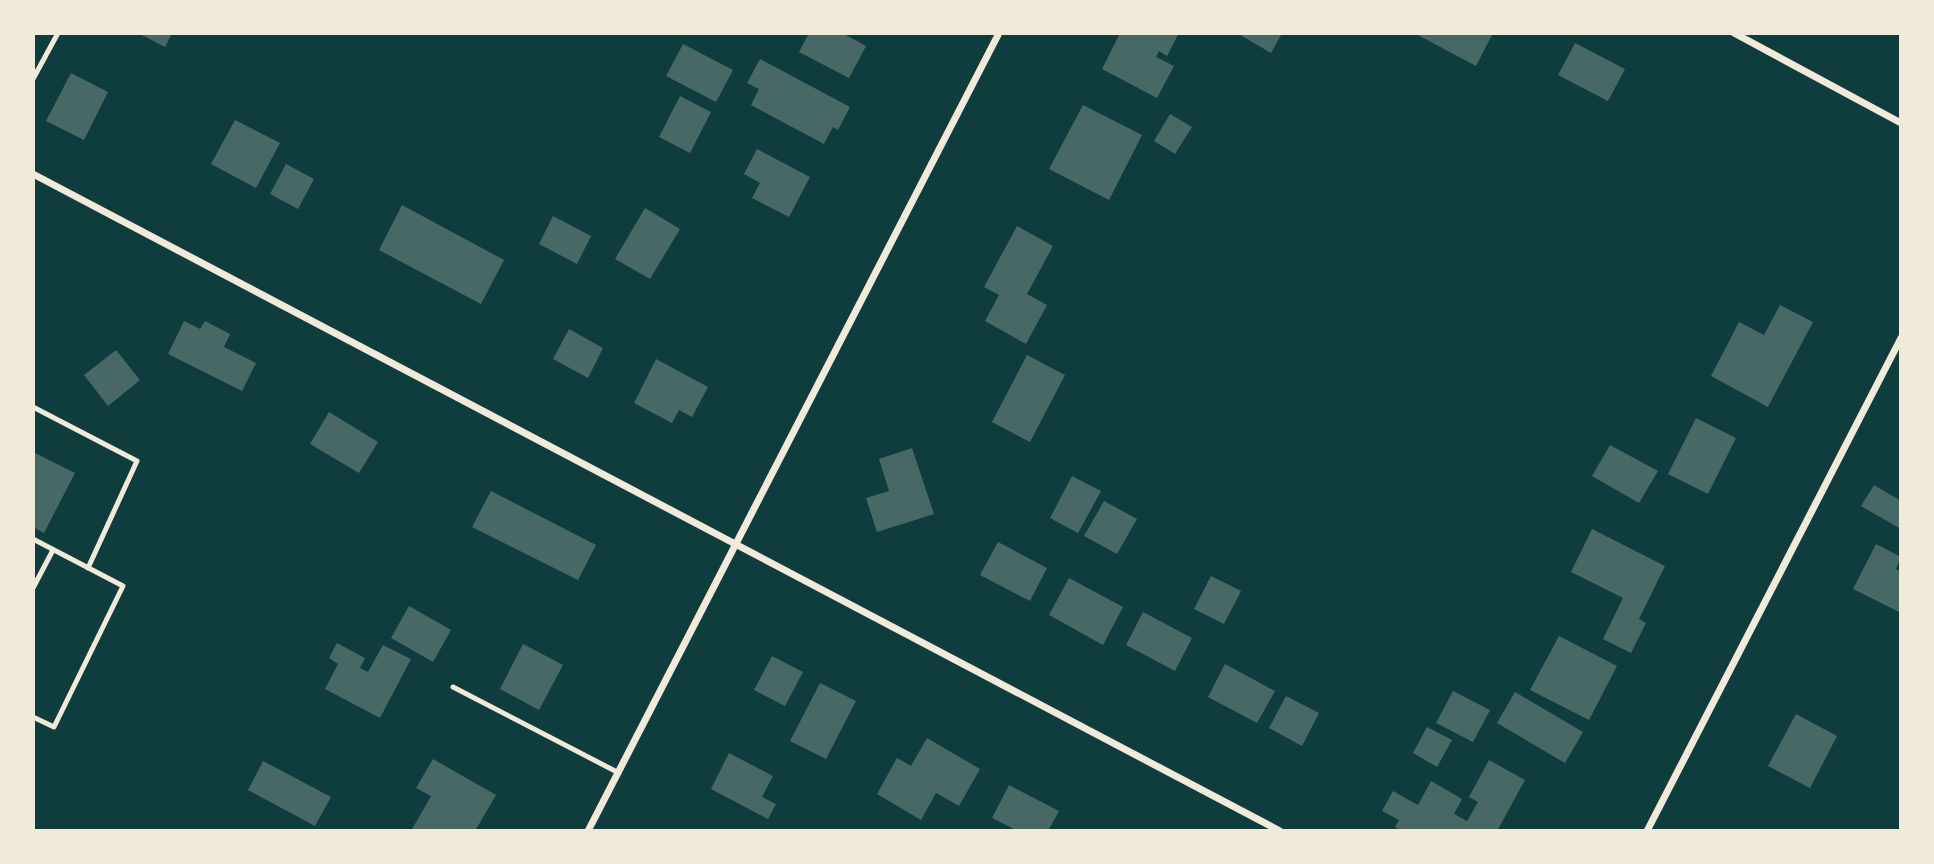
<svg xmlns="http://www.w3.org/2000/svg" width="1934" height="864" font-family="Signika,sans-serif">
<style>
.building{fill:#486865}
.lines{fill:none;stroke-linecap:round;stroke-linejoin:round}
.service{stroke:#f1e9da;stroke-width:5}
.minor{stroke:#f1e9da;stroke-width:7}
</style>
<rect width="100%" height="100%" fill="#0f3d3e"/>
<g class="building">
<polygon points="138,33 172,33 165,47"/>
<polygon points="809,33 842,33 866,46 849,78 799,52"/>
<polygon points="1120,33 1179,33 1167,56 1159,51 1156,57 1174,66 1157,98 1102,69"/>
<polygon points="1237,33 1282,33 1271,53"/>
<polygon points="1414,33 1493,33 1476,66"/>
<polygon points="1575,43 1625,69 1608,101 1558,75"/>
<polygon points="683,44 733,70 716,102 666,76"/>
<polygon points="760,59 850,107 838,130 833,127 824,144 751,105 759,89 747,83"/>
<polygon points="71,73 108,92 84,140 46,121"/>
<polygon points="680,96 711,112 690,153 659,137"/>
<polygon points="1083,105 1142,135 1109,200 1049,169"/>
<polygon points="1170,114 1192,127 1175,154 1154,141"/>
<polygon points="235,120 280,143 256,188 211,164"/>
<polygon points="757,149 810,177 789,217 752,198 760,183 744,174"/>
<polygon points="286,164 314,179 298,209 270,194"/>
<polygon points="402,205 504,260 481,304 379,250"/>
<polygon points="645,208 680,229 650,279 615,259"/>
<polygon points="553,216 591,236 577,264 539,244"/>
<polygon points="1017,226 1053,246 1027,294 1047,305 1026,344 985,321 999,295 984,287"/>
<polygon points="1780,305 1813,322 1768,407 1711,376 1739,322 1764,335"/>
<polygon points="184,321 200,329 205,321 230,334 224,347 256,363 242,391 168,354"/>
<polygon points="569,329 603,348 588,378 553,359"/>
<polygon points="116,350 140,380 108,406 84,375"/>
<polygon points="1027,355 1065,375 1030,442 992,422"/>
<polygon points="656,359 708,387 692,417 679,410 672,423 634,403"/>
<polygon points="329,412 378,442 359,473 310,444"/>
<polygon points="1696,418 1736,438 1708,494 1668,474"/>
<polygon points="1610,445 1658,471 1639,503 1592,476"/>
<polygon points="912,448 934,514 877,532 866,498 889,491 879,459"/>
<polygon points="33,452 75,473 44,533 33,527"/>
<polygon points="1072,476 1101,491 1078,533 1050,518"/>
<polygon points="1874,485 1901,501 1901,529 1861,506"/>
<polygon points="491,491 596,545 578,580 472,527"/>
<polygon points="1104,501 1137,519 1117,554 1084,536"/>
<polygon points="1592,529 1665,566 1639,619 1646,623 1631,653 1603,639 1623,598 1571,572"/>
<polygon points="998,542 1047,568 1030,601 980,575"/>
<polygon points="1876,544 1901,557 1896,569 1901,572 1901,613 1853,589"/>
<polygon points="1211,576 1241,591 1224,624 1194,609"/>
<polygon points="1069,578 1123,607 1103,645 1049,615"/>
<polygon points="409,606 451,630 433,662 391,638"/>
<polygon points="1143,612 1192,638 1175,671 1126,645"/>
<polygon points="1559,636 1617,666 1589,720 1530,690"/>
<polygon points="337,643 365,658 360,668 368,672 383,645 411,659 380,718 325,689 338,664 329,658"/>
<polygon points="523,644 563,665 539,710 500,689"/>
<polygon points="772,656 803,672 785,706 754,690"/>
<polygon points="1225,664 1275,691 1257,723 1208,697"/>
<polygon points="820,683 856,701 826,759 790,741"/>
<polygon points="1453,691 1490,710 1473,742 1436,723"/>
<polygon points="1515,692 1583,732 1565,763 1497,723"/>
<polygon points="1286,696 1319,713 1302,746 1269,728"/>
<polygon points="1796,714 1837,736 1810,788 1768,766"/>
<polygon points="1427,727 1452,740 1437,767 1413,753"/>
<polygon points="927,738 980,769 959,806 936,793 921,820 877,794 897,758 911,766"/>
<polygon points="729,753 773,776 762,797 776,804 768,819 711,789"/>
<polygon points="433,759 496,795 475,831 411,831 431,796 416,788"/>
<polygon points="1489,760 1525,780 1497,831 1402,831 1395,827 1399,820 1382,811 1393,791 1418,805 1431,781 1462,799 1454,814 1467,821 1478,802 1469,797"/>
<polygon points="263,761 331,797 315,826 248,790"/>
<polygon points="1009,785 1059,811 1048,831 1018,831 992,818"/>
</g>
<g class="lines">
<g class="service">
<polyline points="33,79 58,33"/>
<polyline points="33,407 137,461 88,568"/>
<polyline points="33,539 123,586 54,727 33,717"/>
<polyline points="33,588 53,550"/>
<polyline points="453,687 619,773"/>
</g>
<g class="minor">
<polyline points="1734,33 1901,123"/>
<polyline points="33,174 1280,831"/>
<polyline points="588,831 999,33"/>
<polyline points="1647,831 1901,338"/>
</g>
</g>
<rect width="1934" height="864" fill="none" stroke="#f1e9da" stroke-width="70"/>
</svg>
